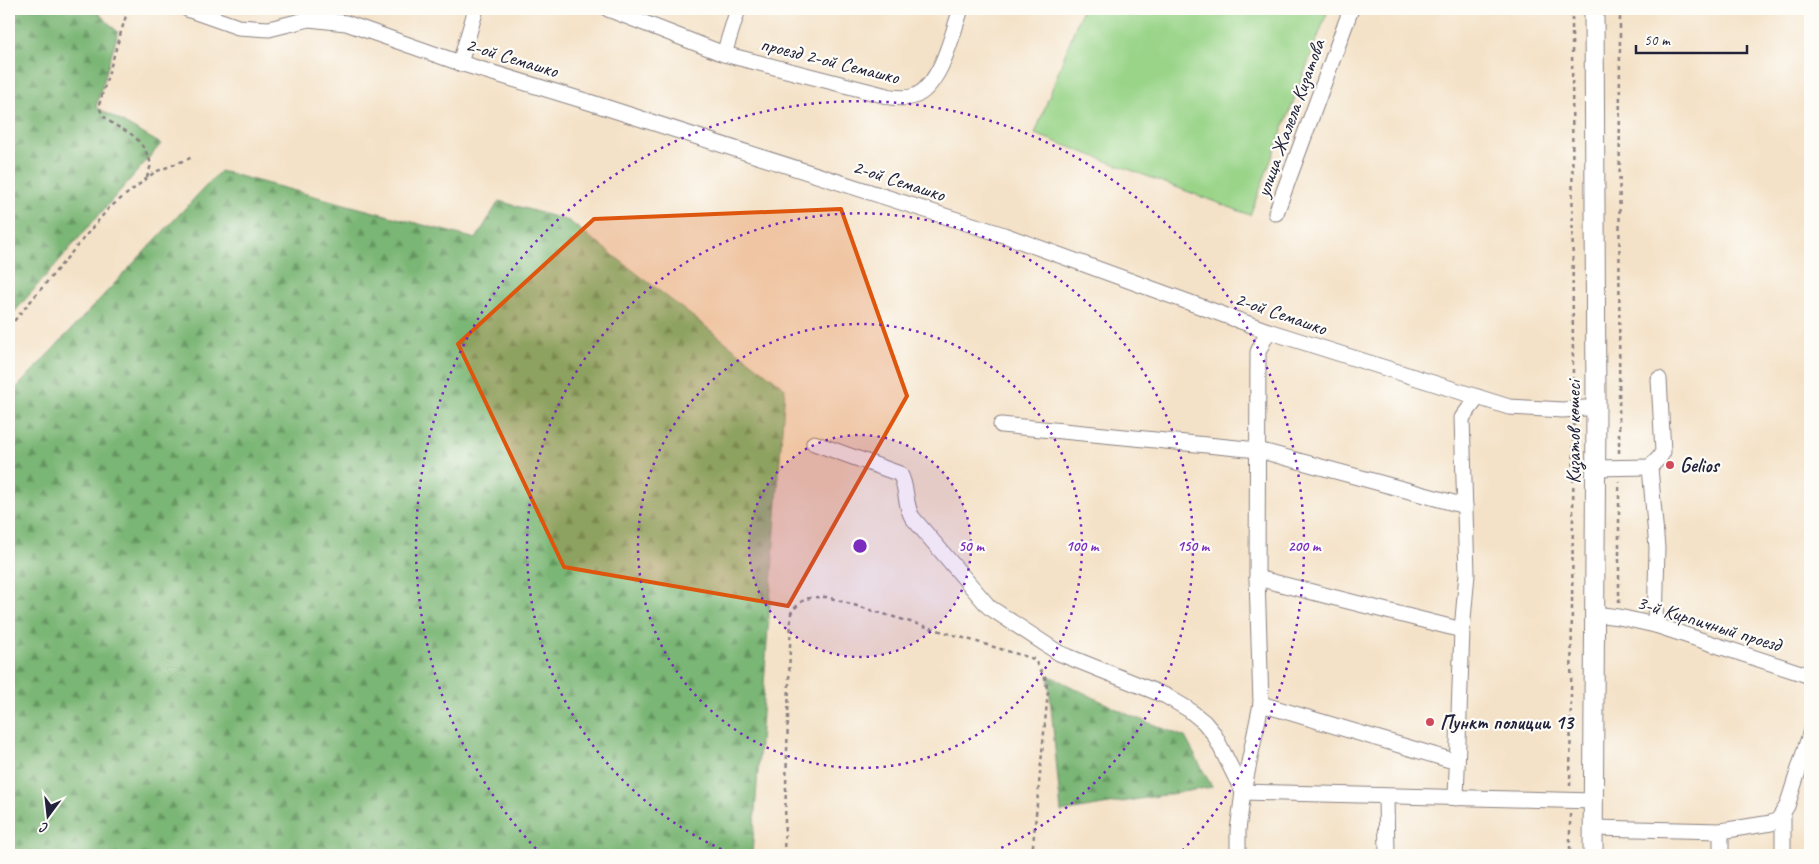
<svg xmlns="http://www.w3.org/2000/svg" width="1819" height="864" font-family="Caveat,sans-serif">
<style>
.green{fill:#99d488;stroke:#5e7b62}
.forest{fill:url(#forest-firs);stroke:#4e6c58}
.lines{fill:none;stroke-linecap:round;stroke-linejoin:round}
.minor-casing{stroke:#8b8282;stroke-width:17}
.major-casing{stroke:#8b8282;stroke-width:21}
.path{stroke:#8b8282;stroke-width:2.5;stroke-dasharray:4 4;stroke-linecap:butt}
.minor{stroke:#fff;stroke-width:15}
.major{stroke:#fff;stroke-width:19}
.marked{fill:#de560e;fill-opacity:0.2;stroke:#de560e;stroke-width:4;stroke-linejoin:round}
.ring{fill:none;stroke:#7b2cbf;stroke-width:2.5;stroke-dasharray:2.5 5}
.poi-dot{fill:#d1495b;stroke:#fdfcf7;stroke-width:2}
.labels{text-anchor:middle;stroke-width:4.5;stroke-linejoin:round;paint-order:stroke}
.street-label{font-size:20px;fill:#22223b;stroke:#fdfcf7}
.poi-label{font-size:20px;font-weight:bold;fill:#22223b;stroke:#fdfcf7;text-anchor:start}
.centre{fill:#7b2cbf;stroke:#fdfcf7;stroke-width:2.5}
.ring-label{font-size:15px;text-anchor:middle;font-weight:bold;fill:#7b2cbf;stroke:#fdfcf7;stroke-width:4.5;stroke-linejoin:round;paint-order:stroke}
</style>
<defs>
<pattern id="forest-firs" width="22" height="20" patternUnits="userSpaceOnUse" patternTransform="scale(1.25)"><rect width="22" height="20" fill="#7ab674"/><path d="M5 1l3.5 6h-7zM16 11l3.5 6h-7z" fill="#649460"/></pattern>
</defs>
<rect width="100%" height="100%" fill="#fdfcf7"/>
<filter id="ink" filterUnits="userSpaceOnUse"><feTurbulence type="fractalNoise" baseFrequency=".02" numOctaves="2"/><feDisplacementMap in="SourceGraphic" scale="10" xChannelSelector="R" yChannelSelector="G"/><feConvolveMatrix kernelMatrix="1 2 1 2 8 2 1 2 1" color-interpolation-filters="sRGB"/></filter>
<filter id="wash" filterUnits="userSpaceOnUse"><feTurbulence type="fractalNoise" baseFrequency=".0096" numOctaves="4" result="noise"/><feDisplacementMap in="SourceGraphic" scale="20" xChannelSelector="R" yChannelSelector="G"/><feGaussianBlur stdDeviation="1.12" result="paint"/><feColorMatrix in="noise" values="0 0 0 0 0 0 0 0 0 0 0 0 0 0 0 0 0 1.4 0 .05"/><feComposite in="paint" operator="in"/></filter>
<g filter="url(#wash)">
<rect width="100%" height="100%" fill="#f4e2c8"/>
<polygon class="green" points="1082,9 1315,9 1327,13 1250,215 1035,134"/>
<g class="forest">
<polygon points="9,9 94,9 118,32 96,107 161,144 9,318"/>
<polygon points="220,171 476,239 499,201 569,221 785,388 752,855 9,855 9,396"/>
<polygon points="1048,675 1129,715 1185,737 1212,787 1061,812"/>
</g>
</g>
<g filter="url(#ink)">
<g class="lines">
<g class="minor-casing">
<g id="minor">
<polyline points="187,9 238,27 269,29 309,19 346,23 460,63 592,103 1004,235 1268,331 1509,407 1563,410 1596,407"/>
<path d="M608,9L724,54L891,97C899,98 909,99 917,95C942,82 952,34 961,9"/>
<polyline points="724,54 738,9"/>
<polyline points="460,63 476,9"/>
<polyline points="1276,213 1351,9"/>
<polyline points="1001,425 1258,450 1465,506"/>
<path d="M814,443L900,474C908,488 904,503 912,517L989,607L1059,653L1166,696L1188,709L1204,722L1214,734L1243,792"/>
<polyline points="1595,468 1650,467"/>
<polyline points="1257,578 1462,630"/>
<polyline points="1594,614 1619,617 1655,625 1810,676"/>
<polyline points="1655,625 1657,548 1650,467 1659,458 1663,452 1659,379"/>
<polyline points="1261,704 1457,762"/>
<polyline points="1243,792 1261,704 1257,578 1258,352 1268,331"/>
<polyline points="1386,797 1387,855"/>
<polyline points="1456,798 1462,630 1467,574 1462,418 1478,397"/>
<polyline points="1593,828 1721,831 1771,823 1778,820 1787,806 1810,734"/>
<polyline points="1721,831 1721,855"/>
<polyline points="1238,855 1238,830 1243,792 1594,801"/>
<polyline points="1783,855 1783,813"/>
</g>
</g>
<g class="major-casing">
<polyline id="major" points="1593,855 1596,407 1594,9"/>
</g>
<g class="path">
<path d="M128,9L99,105C102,124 124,127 136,138C143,146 149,155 151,165L147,177"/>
<polyline points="1572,9 1573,394"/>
<polyline points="9,327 109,208 155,172 193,157"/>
<polyline points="1619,453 1620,9"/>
<polyline points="1619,603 1619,481"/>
<polyline points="1570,786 1574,424"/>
<polyline points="1570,814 1570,855"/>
<path d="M784,855L791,613C803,597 808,597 827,597L1034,659L1045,677L1048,692L1032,855"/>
</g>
<use href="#minor" class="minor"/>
<use href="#major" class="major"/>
</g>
</g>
<path class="marked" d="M841,209L907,396L788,606L564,567L458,344L594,219Z"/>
<circle cx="860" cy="546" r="111" fill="#7b2cbf" fill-opacity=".12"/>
<g class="ring">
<circle cx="860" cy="546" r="111"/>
<circle cx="860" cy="546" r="222"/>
<path d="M735 855A333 333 0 1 1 985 855"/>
<path d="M541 854A444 444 0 1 1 1179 854"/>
</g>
<g class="poi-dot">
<circle cx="1670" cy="465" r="5"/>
<circle cx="1430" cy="722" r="5"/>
</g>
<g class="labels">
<g class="street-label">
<text transform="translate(512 57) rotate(17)" y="7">2-ой Семашко</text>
<text transform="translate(830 60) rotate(14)" y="7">проезд 2-ой Семашко</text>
<text transform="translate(1290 118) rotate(-70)" y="7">улица Жалела Кизатова</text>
<text transform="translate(899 180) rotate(18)" y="7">2-ой Семашко</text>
<text transform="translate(1281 313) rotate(19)" y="7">2-ой Семашко</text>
<text transform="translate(1573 432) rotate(-90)" y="7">Кизатов көшесі</text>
<text transform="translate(1709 623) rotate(17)" y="7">3-й Кирпичный проезд</text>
</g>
<g class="poi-label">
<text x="1680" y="472">Gelios</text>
<text x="1440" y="729">Пункт полиции 13</text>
</g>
</g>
<circle cx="860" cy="546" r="8" class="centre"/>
<g class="ring-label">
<text x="971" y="551">50 m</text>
<text x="1082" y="551">100 m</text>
<text x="1193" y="551">150 m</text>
<text x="1304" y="551">200 m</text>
</g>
<rect width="1819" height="864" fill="none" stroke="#fdfcf7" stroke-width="30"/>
<g transform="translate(48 816) rotate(195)" stroke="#fdfcf7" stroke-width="4" paint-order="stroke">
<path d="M0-4L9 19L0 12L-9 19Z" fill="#22223b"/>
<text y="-8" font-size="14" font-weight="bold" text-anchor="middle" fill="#22223b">С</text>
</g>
<path d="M1636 45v8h111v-8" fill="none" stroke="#22223b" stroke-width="2.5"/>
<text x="1644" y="45" font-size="15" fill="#22223b" stroke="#fdfcf7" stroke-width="4" paint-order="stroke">50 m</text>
</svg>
